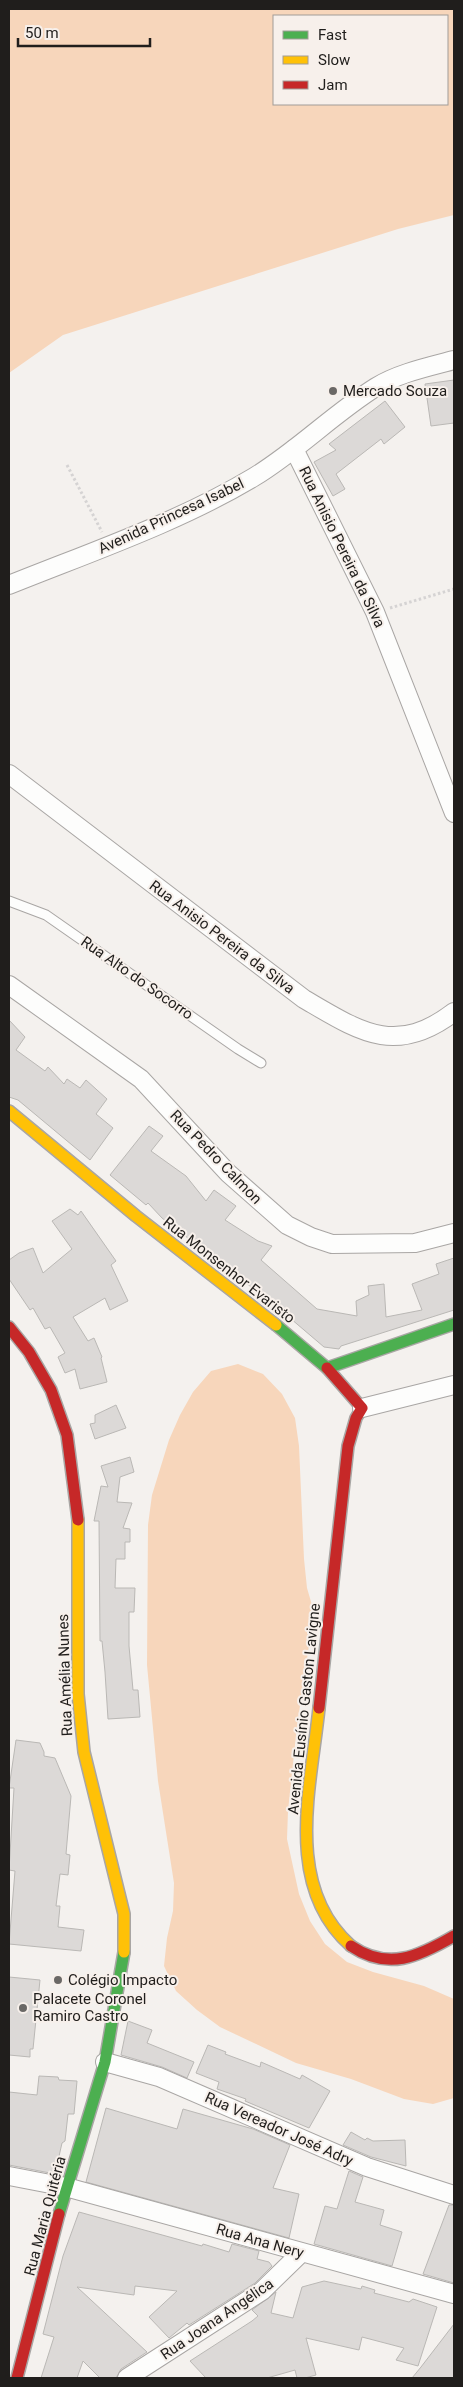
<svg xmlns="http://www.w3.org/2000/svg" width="463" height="2387" font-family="Roboto,sans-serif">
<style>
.green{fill:#f7d6bb;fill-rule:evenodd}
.building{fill:#dcd9d7;stroke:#bab8b5}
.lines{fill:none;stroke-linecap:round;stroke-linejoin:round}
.lane-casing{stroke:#a9a6a4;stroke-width:11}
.street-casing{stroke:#a9a6a4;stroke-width:20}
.fast-casing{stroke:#a9a6a4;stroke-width:14}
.slow-casing{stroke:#a9a6a4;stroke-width:14}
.jam-casing{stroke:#a9a6a4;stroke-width:14}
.path{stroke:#d5d3d3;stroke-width:3;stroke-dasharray:2.5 2.5;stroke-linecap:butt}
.lane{stroke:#fdfdfc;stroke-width:9}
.street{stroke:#fdfdfc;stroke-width:18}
.fast{stroke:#4caf50;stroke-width:11}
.slow{stroke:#ffc107;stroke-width:11}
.jam{stroke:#c62828;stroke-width:11}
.poi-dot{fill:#6a6866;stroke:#f7f0eb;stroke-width:2}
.labels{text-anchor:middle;stroke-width:4;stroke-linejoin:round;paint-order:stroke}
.poi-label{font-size:15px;fill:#201e1c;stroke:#f7f0eb;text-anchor:start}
.street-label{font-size:15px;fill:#201e1c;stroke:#f7f0eb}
</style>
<rect width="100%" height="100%" fill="#f4f1ee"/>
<g class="green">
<path d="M9,9H454V215L398,229L63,335L9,373ZM274,16H447V104H274Z"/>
<polygon points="238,1364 263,1374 282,1394 295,1418 299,1446 304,1559 307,1588 314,1612 297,1726 288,1811 287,1839 299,1894 310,1921 325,1944 347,1962 373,1972 424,1986 454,1999 454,2098 433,2104 404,2099 351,2079 296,2063 220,2027 197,2010 176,1991 164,1966 167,1938 173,1911 174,1883 158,1781 147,1665 148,1525 152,1495 169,1440 180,1415 193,1392 211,1371"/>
</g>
<g class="building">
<polygon points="454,380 454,423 431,426 425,384"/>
<polygon points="385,401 405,427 384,444 381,439 336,474 345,489 333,496 314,462 336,450 329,444"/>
<polygon points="9,1020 25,1037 16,1050 45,1071 48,1067 64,1084 67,1079 80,1088 86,1080 107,1099 96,1114 113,1128 90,1160 18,1100 9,1097"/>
<polygon points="149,1126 163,1136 151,1151 186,1176 206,1201 214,1190 236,1206 225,1220 258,1241 272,1246 261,1260 317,1309 357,1316 356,1301 369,1295 368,1286 384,1284 386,1317 422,1310 412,1284 439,1274 436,1264 454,1258 454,1310 341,1346 339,1349 324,1347 277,1307 162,1218 148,1203 146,1205 110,1175"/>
<polygon points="70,1209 78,1215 81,1211 116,1261 111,1265 128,1301 110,1310 105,1298 73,1317 88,1341 94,1338 102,1357 101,1358 107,1382 80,1389 75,1369 65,1373 58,1357 65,1353 50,1327 45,1329 33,1308 30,1310 9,1279 9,1260 19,1253 33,1248 43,1273 72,1249 52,1221"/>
<polygon points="116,1405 126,1428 95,1439 90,1424 95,1423 95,1415"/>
<polygon points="130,1457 134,1472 120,1477 117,1502 132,1503 123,1528 130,1529 130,1542 125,1542 125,1559 116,1559 115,1588 135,1588 134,1612 129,1612 129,1646 133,1690 138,1690 140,1717 108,1719 105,1672 102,1641 100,1641 99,1521 94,1521 101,1486 108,1487 101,1466"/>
<polygon points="16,1740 40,1743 44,1752 44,1756 55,1758 71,1796 66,1854 70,1855 68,1875 60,1874 56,1906 60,1906 58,1927 84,1930 81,1951 9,1944 15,1871 9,1870 14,1788 9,1788"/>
<polygon points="9,1977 40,1980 33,2049 30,2049 30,2057 9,2055"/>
<polygon points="128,2021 152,2030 147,2043 194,2062 187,2078 162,2067 121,2055"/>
<polygon points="208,2045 226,2052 225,2054 260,2067 261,2062 300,2079 302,2075 330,2091 309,2128 245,2101 246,2099 217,2089 219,2082 196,2073"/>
<polygon points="39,2076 58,2077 59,2080 77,2081 74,2114 68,2114 65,2141 62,2143 55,2174 9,2165 9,2092 37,2095"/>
<polygon points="106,2108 177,2129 183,2109 253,2129 290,2145 273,2188 299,2194 289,2238 86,2182"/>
<polygon points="351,2132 365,2140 367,2138 373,2141 405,2140 406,2166 371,2157 343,2145"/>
<polygon points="349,2171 363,2177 355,2202 384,2210 380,2225 402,2232 392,2266 314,2244 325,2206 337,2209"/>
<polygon points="449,2205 454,2205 454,2283 423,2274"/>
<polygon points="79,2212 202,2246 203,2244 229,2252 232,2244 259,2251 257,2259 269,2262 272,2266 255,2283 189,2325 187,2323 169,2338 149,2317 177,2291 135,2286 134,2295 77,2287 147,2352 121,2369 116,2378 100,2378 83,2361 77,2378 41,2378 54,2337 43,2334 63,2256"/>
<polygon points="324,2281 361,2289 362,2286 375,2290 374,2293 409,2302 413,2299 437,2307 418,2366 396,2360 404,2348 362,2337 359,2350 306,2338 316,2375 305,2378 297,2378 295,2370 267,2378 206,2378 190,2361 252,2321 258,2316 252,2310 276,2292 271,2313 293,2318 302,2287"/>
<polygon points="454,2324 454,2378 412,2378 421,2367"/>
</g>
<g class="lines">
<g class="lane-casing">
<polyline id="lane" points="9,901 46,915 238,1049 261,1063"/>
</g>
<g class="street-casing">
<g id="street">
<polyline points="294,449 375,612 454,813"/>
<path d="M9,585C91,552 179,522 254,477C297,451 333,414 376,387C399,373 428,367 454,360"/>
<path d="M9,774L304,999C359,1031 395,1057 454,1012"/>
<polyline points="9,985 141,1079 228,1173 287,1225 311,1237 332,1244 415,1243 454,1233"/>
<polyline points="362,1408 454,1385"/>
<polyline points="105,2062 159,2077 367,2167 454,2195"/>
<polyline points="9,2176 66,2187 454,2294"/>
<polyline points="127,2378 262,2291 301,2253"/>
</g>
</g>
<g class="fast-casing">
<g id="fast">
<polyline points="276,1325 327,1368 454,1324"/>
<polyline points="59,2214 105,2062 124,1952"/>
</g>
</g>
<g class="slow-casing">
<g id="slow">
<polyline points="9,1111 136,1216 276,1325"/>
<polyline points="78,1520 78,1694 84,1752 124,1914 124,1952"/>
<path d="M319,1708C311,1787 283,1886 351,1946"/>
</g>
</g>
<g class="jam-casing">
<g id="jam">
<polyline points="9,1327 29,1352 51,1390 67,1435 78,1520"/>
<polyline points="319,1708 348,1446 356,1418 362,1408 327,1368"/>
<path d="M351,1946C388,1971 418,1957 454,1936"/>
<polyline points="17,2378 59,2214"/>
</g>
</g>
<g class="path">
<polyline points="67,465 102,532"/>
<polyline points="390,608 454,589"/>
</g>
<use href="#lane" class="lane"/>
<use href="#street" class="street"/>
<use href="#fast" class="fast"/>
<use href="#slow" class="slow"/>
<use href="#jam" class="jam"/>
</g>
<g class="poi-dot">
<circle cx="333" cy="391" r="5"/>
<circle cx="58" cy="1980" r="5"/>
<circle cx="23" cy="2008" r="5"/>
</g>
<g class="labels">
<g class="poi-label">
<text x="343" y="396">Mercado Souza</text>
<text x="68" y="1985">Colégio Impacto</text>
<text x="33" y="2004">Palacete Coronel<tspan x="33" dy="17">Ramiro Castro</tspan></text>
</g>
<g class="street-label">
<text transform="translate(171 516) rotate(-25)" y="5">Avenida Princesa Isabel</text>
<text transform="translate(342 547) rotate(64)" y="5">Rua Anisio Pereira da Silva</text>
<text transform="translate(222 937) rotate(37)" y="5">Rua Anisio Pereira da Silva</text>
<text transform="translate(137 978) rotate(35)" y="5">Rua Alto do Socorro</text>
<text transform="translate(216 1157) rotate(46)" y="5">Rua Pedro Calmon</text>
<text transform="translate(229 1270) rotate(38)" y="5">Rua Monsenhor Evaristo</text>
<text transform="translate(65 1675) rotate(-92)" y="5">Rua Amélia Nunes</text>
<text transform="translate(304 1709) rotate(-84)" y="5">Avenida Eusínio Gaston Lavigne</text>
<text transform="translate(279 2129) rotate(24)" y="5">Rua Vereador José Adry</text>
<text transform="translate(45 2216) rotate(-75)" y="5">Rua Maria Quitéria</text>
<text transform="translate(260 2241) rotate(16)" y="5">Rua Ana Nery</text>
<text transform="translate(217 2319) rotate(-34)" y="5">Rua Joana Angélica</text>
</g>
</g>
<rect width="463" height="2387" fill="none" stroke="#201e1c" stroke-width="20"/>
<rect x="273" y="15" width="175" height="90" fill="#f7f0eb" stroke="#a19c98"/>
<rect x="283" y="31" width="25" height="8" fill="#4caf50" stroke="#a19c98"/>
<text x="318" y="40" font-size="15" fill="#201e1c">Fast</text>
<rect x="283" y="56" width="25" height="8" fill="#ffc107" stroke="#a19c98"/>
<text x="318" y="65" font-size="15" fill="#201e1c">Slow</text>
<rect x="283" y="81" width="25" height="8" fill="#c62828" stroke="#a19c98"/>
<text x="318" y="90" font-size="15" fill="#201e1c">Jam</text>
<path d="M18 38v8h132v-8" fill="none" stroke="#201e1c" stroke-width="2.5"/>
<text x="25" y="38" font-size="15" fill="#201e1c" stroke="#f7f0eb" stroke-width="4" paint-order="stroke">50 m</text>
</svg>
